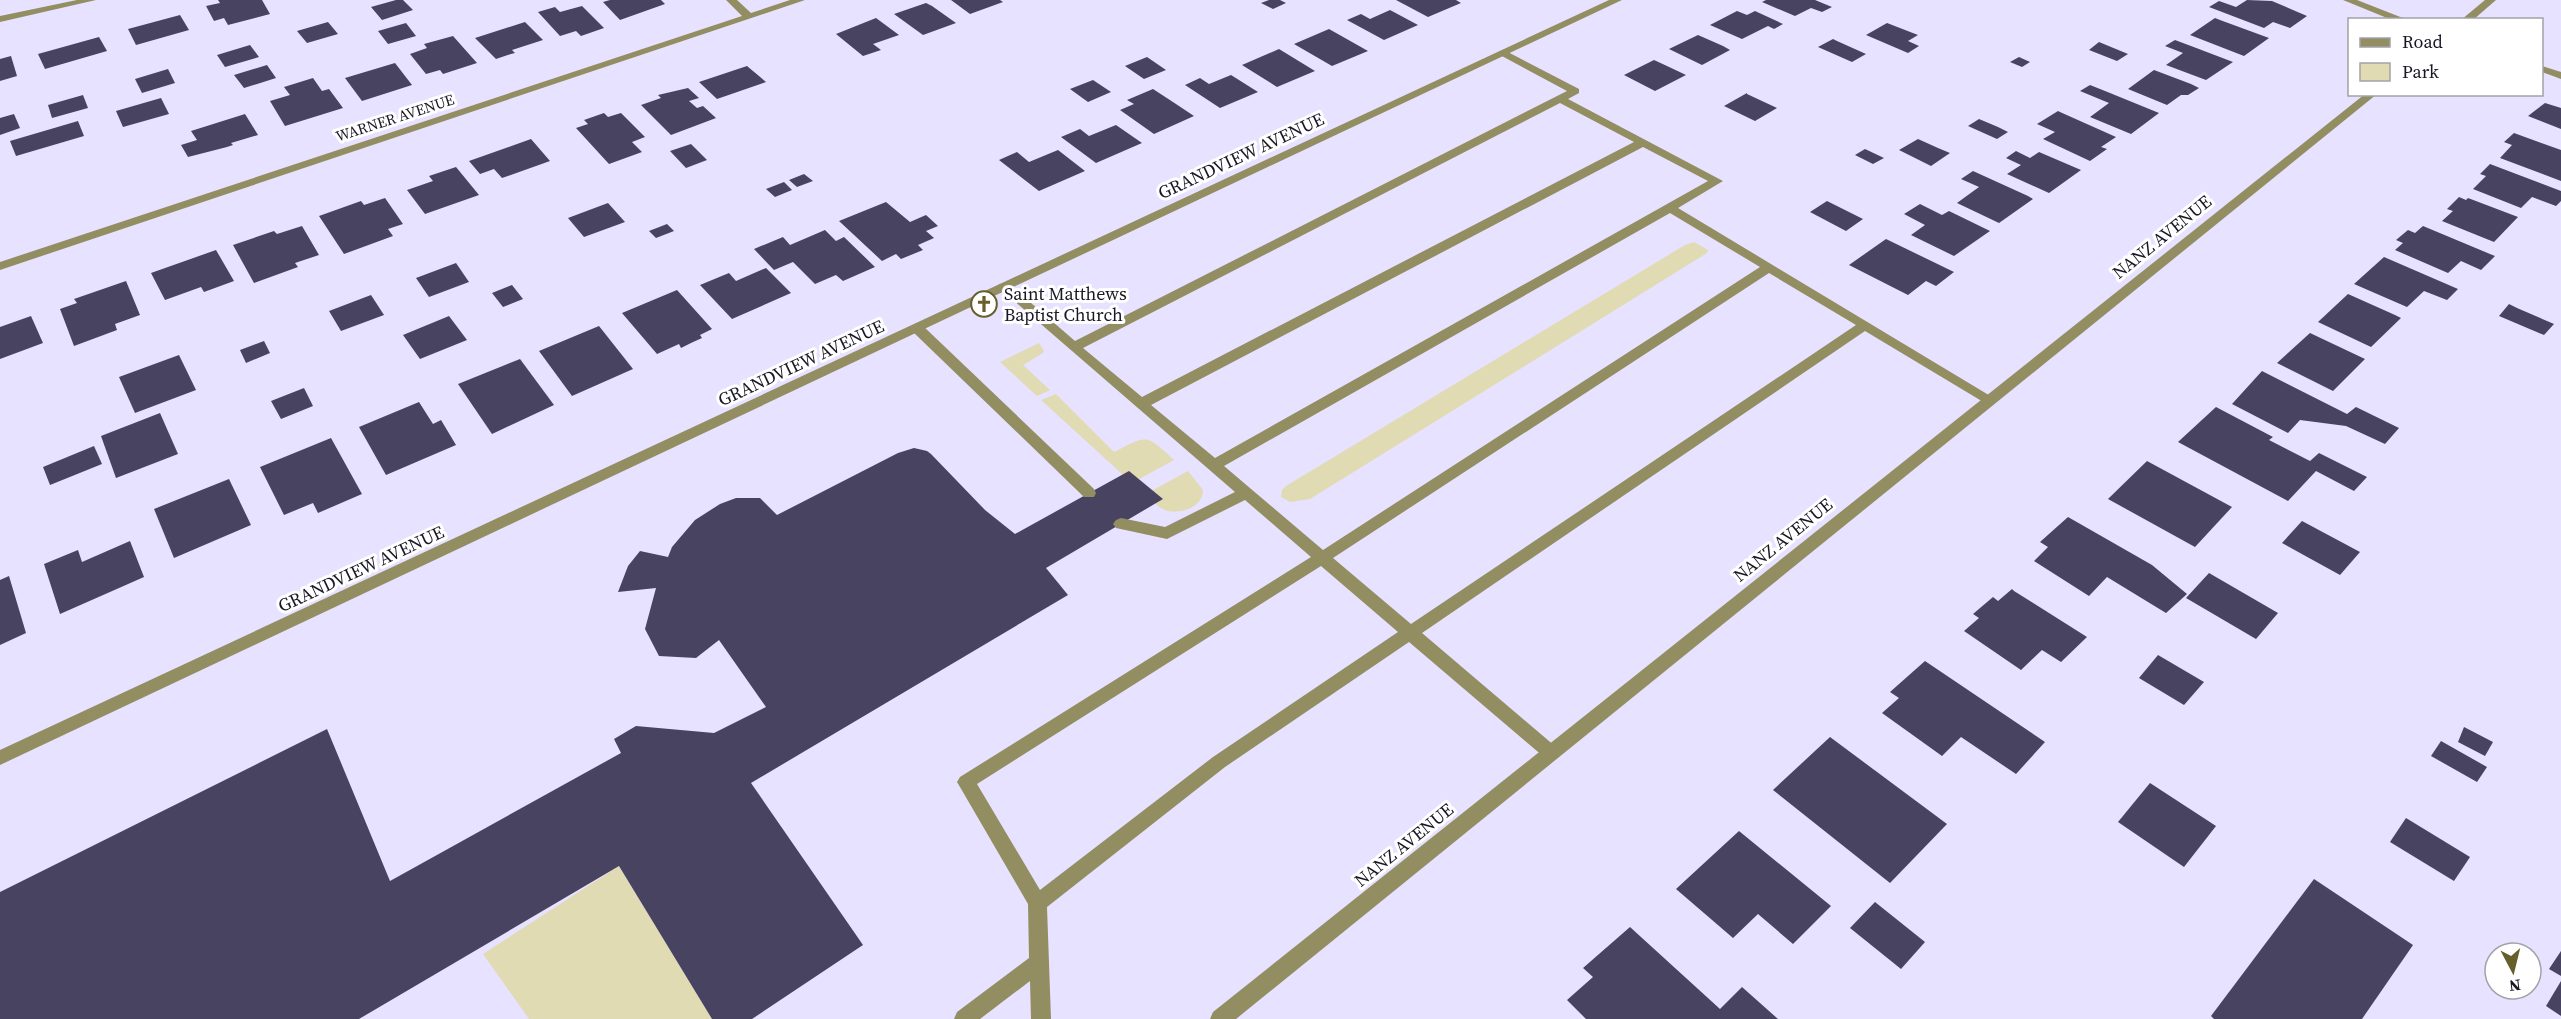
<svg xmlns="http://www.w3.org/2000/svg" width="2561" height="1019" font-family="'Source Serif 4',serif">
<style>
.green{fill:#e0dbb2}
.building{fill:#484360}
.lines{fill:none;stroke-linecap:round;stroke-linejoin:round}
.service{fill:#938d62;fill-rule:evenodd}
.minor{fill:#938d62;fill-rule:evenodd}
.labels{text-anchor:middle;stroke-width:6;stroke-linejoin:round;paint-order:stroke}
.far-street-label{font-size:15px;fill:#1a1724;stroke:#fff}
.street-label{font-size:18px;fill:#1a1724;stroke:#fff}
.poi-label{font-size:18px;fill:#1a1724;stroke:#fff;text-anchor:start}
</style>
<rect width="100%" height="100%" fill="#e6e2ff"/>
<g class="green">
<polygon points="1694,242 1708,250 1707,253 1310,499 1290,502 1281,497 1282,490 1286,486 1685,245"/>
<polygon points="1039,343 1044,351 1043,353 1023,365 1050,390 1037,396 1000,362"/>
<path d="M1056,394L1114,452C1148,435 1145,433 1174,460L1132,483L1041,400Z"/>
<path d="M1188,471L1203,490C1203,508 1179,515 1165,510C1157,507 1152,500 1146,494Z"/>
<polygon points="619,866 712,1019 529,1019 483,954"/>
</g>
<g class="building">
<polygon points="218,0 262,0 270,14 228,25 224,18 214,21 206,6 220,3"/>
<polygon points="396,0 403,0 413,10 382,20 371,7"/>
<polygon points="610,0 661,0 665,4 620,20 603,2"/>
<polygon points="951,0 1000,0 1003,2 970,14"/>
<polygon points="1269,0 1280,0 1286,3 1273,9 1261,3"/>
<polygon points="1396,0 1456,0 1461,3 1428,17"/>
<polygon points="1766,0 1815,0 1832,7 1822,12 1811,8 1795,16 1762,2"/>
<polygon points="2247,0 2272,1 2307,16 2290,28 2273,22 2264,28 2209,7 2219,1 2236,7"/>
<polygon points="926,3 932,6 956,23 923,35 894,14"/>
<polygon points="582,6 604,28 581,36 576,31 560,36 538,12 555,7 560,12"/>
<polygon points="1390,10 1418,25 1384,40 1347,20 1361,14 1370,19"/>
<polygon points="1737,11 1747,15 1755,11 1783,24 1774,29 1768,26 1742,39 1710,25"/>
<polygon points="180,15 189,30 136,45 128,29"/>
<polygon points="876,18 899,35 873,44 881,50 863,56 836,34"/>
<polygon points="2215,18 2220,20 2269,38 2244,56 2190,35"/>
<polygon points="328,22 338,34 307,43 297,31"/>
<polygon points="525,22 543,40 512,50 515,53 511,54 496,59 475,38"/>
<polygon points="406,23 416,36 388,44 378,31"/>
<polygon points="1887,23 1918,35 1908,41 1919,46 1908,53 1866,35"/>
<polygon points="1329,29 1368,51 1332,66 1294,44"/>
<polygon points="1698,35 1723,46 1730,50 1702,65 1669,49"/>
<polygon points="453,36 477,63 443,74 440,70 426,74 410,54 427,48 424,44"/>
<polygon points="99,37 107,51 45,69 38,54"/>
<polygon points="1833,39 1837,41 1866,54 1852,62 1818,47"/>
<polygon points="2175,40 2191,46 2233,62 2206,80 2166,65 2183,53 2165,46"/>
<polygon points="2099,42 2128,54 2117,61 2089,50"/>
<polygon points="250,45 259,57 225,67 217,55"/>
<polygon points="1279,49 1315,71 1277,87 1242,65"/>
<polygon points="11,56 17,76 0,81 0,59"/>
<polygon points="1147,57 1166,70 1144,79 1125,66"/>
<polygon points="2019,57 2030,62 2022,67 2010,62"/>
<polygon points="1654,60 1667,66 1686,75 1655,91 1624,75"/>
<polygon points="395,63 412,85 362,101 345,78"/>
<polygon points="267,65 276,78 244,88 234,75"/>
<polygon points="747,66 766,82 717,99 699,82"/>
<polygon points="168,69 175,83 142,93 135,79"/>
<polygon points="2154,70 2191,84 2199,88 2188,95 2181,95 2167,105 2128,89"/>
<polygon points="1231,75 1258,92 1220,108 1185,85 1200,78 1209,84"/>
<polygon points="313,78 322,91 329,89 343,108 285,126 270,101 290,95 284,87"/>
<polygon points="1093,80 1111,92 1088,102 1070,89"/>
<polygon points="2090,85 2110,93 2159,113 2131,134 2090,117 2109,103 2080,91"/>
<polygon points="688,88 699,98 689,101 697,108 703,106 716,118 671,135 641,105 661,98 658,95"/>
<polygon points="1153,89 1176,104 1194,116 1154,134 1120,110 1134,104 1127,100"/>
<polygon points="1747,93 1747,94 1777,108 1755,121 1724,106"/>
<polygon points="83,95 88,108 52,118 48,105"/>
<polygon points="161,98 169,114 123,127 116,111"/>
<polygon points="2545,103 2561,108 2561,129 2528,116"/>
<polygon points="2058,111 2060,112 2116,137 2101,147 2107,149 2090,161 2043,139 2055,132 2037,124"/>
<polygon points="604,113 608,117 621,113 645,137 632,142 642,152 609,164 576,128 588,124 584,120"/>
<polygon points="14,114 20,128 0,135 0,118"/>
<polygon points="245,114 258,135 231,143 233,145 227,147 188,157 181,145 197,140 191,131"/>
<polygon points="1979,119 1998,127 2008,132 1997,139 1968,126"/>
<polygon points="78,121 84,136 16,156 10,141"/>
<polygon points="1116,125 1142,143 1096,163 1061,137 1080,129 1089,136"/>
<polygon points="2514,133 2561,150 2561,181 2500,158 2512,145 2504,142"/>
<polygon points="531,139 550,161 502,178 494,169 480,174 469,161"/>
<polygon points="1918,139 1938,148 1950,153 1931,166 1899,150"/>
<polygon points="691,144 707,160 686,168 670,151"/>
<polygon points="1865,149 1884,158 1873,164 1855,155"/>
<polygon points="1058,150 1085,171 1039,191 999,160 1017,152 1029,162"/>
<polygon points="2016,151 2030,158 2039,152 2081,170 2049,193 2007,174 2021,165 2006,158"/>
<polygon points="2490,164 2561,191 2561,201 2556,206 2532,197 2521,208 2473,189 2486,176 2480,174"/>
<polygon points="456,167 479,195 425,214 407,190 433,181 429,176"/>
<polygon points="1973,171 2028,196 2033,199 1999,223 1957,203 1979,187 1961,179"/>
<polygon points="804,174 813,181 797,187 789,180"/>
<polygon points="784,182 792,190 775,197 766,189"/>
<polygon points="2459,197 2466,200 2468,198 2518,217 2494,242 2442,221 2453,211 2447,209"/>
<polygon points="385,198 403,224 388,229 393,236 344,254 319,216 361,201 364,205"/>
<polygon points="1827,201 1863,219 1846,231 1810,212"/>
<polygon points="886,202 910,222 926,215 938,226 926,231 934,238 918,245 923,250 901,259 896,254 882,261 839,221"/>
<polygon points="608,203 625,222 584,237 568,218"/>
<polygon points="1920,204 1942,215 1949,211 1990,231 1954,256 1911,235 1925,225 1904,214"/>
<polygon points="667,224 674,231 656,238 649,231"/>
<polygon points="302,226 319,255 295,263 298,267 254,283 233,245 274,231 277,234"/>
<polygon points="2423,226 2490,254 2495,256 2481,270 2461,261 2448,273 2395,250 2403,243 2396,240 2408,230 2415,233"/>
<polygon points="825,230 836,241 844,237 875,267 843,281 836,275 815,284 793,262 774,270 754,249 783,237 790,245"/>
<polygon points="1886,239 1954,272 1936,286 1926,281 1908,295 1849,265"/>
<polygon points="216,250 234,281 204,292 201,287 165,300 151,273"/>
<polygon points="2384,257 2458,289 2447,300 2424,291 2407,307 2354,284"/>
<polygon points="456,263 469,282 429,297 416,278"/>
<polygon points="766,268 791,293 732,319 700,285 729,273 736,281"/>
<polygon points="126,281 140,315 115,324 117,330 74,346 60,309 77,303 74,299"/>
<polygon points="512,285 523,299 503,307 492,293"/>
<polygon points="677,290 712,329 700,335 702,338 691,343 681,348 679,344 657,354 622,313"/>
<polygon points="2348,294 2395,315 2401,318 2371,347 2318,322"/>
<polygon points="371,295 384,315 341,331 329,311"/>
<polygon points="2509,304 2517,308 2554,324 2544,335 2499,316"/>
<polygon points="31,316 43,343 0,359 0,327"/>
<polygon points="449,316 467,340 420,359 403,335"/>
<polygon points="599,326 633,369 572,396 539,351"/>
<polygon points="2310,333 2365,359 2333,391 2277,363"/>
<polygon points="264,341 270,353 246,363 240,350"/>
<polygon points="179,355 196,390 135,413 119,377"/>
<polygon points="520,359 554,405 492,434 458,384"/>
<polygon points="2262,371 2347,414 2356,407 2399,428 2385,444 2346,426 2300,420 2288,433 2232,404"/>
<polygon points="304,388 313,406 281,419 271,401"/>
<polygon points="419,402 433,424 441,420 456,445 386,475 359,427"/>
<polygon points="2216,407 2273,437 2269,440 2310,461 2319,453 2367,477 2354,491 2316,471 2288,501 2178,442"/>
<polygon points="160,413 178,454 116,478 101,436"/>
<polygon points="331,438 362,494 318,513 313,503 284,515 260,467"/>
<polygon points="94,446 102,464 50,485 43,467"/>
<polygon points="914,448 927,451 931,454 985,510 1015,534 1129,471 1163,499 1046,568 1068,595 751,783 863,945 752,1019 712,1019 619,866 359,1019 0,1019 0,892 327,729 390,881 621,753 614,739 636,726 714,733 766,707 719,640 696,658 659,656 645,629 656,588 618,592 628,566 640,551 668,557 672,547 695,520 720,504 736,498 760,498 777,515 898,453"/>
<polygon points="2147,461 2232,507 2195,547 2108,499"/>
<polygon points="229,479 251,525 174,558 154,509"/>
<polygon points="2068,517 2152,565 2187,594 2166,613 2107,577 2089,596 2034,561 2048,547 2040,542"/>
<polygon points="2302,521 2360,552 2340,575 2282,543"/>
<polygon points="130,541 144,577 60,614 44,564 78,550 82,562"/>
<polygon points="2209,573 2278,613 2256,639 2186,598"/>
<polygon points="9,576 26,633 0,645 0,580"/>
<polygon points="2012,589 2014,591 2087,637 2061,662 2042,650 2021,670 1964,631 1979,618 1973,614 1993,597 1998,601"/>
<polygon points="2158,655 2204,682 2184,705 2139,678"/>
<polygon points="1925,661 2045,742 2016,774 1961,737 1942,756 1882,713 1899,698 1890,692"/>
<polygon points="2464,727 2493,742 2485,756 2458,742"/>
<polygon points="1830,737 1947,824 1890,883 1773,790"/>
<polygon points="2441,741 2487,767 2477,782 2431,756"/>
<polygon points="2150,783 2216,826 2184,867 2118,822"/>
<polygon points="2406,818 2470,857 2454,881 2390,842"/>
<polygon points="1739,831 1831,906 1793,944 1758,914 1733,938 1676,889"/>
<polygon points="2314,879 2413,945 2362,1019 2214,1019 2211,1016"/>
<polygon points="1875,902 1925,942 1901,969 1850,928"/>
<polygon points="1630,927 1720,1009 1742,987 1778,1019 1586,1019 1567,1000 1593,977 1583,968"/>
<polygon points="2561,951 2561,976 2549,969"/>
<polygon points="2561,981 2561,1016 2546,1006"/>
</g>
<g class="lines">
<g class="service">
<path d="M1504,50L1579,89V93L1568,99L1723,181L1678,208L1997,400L1990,405L1985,403L1865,331L1422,633L1556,747L1559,752L1556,757L1550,759L1544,757L1409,642L1225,767L1047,907L1051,1019H1031L1030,981L980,1019H954L957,1012L1029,958L1028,904L960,787L957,782L960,777L1311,557L1245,500L1167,539L1116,528L1113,524L1116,520L1121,518L1165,527L1235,492L998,287L999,284H1009L1075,341L1567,91L1500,55V51ZM1560,103L1634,142L1142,397L1083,348ZM1643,147L1708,181L1215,458L1151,405ZM1670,213L1760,267L1323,550L1224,466ZM1769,273L1856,325L1411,624L1333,558ZM1321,566L1398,632L1213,757L1040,890L977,784Z"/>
<polygon points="917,324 922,325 1094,489 1096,493 1094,497 1084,497 912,331 910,328"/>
</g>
<g class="minor">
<polygon points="77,0 96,0 0,22 0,16"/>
<polygon points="726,0 737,0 751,13 790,0 805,0 0,270 0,262 742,16"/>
<polygon points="1609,0 1622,0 0,765 0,750"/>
<polygon points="2343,0 2357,0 2408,20 2392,20"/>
<polygon points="2485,0 2496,0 2473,20 2461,20"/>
<polygon points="2542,66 2561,72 2561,79 2542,72"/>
<polygon points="2365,94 2377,94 1236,1019 1210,1019 1213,1012"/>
</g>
</g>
<defs>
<g id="church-ring" transform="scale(1.35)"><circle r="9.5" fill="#fff" stroke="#665f2b" stroke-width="1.5"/><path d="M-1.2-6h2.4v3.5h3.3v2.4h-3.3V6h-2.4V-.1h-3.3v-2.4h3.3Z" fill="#665f2b"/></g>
</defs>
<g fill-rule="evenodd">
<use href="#church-ring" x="984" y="304"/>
</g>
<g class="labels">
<g class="far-street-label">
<text transform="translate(395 118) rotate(-18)" y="5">WARNER AVENUE</text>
</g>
<g class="street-label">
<text transform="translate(1241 156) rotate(-25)" y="6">GRANDVIEW AVENUE</text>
<text transform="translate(2162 237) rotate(-39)" y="6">NANZ AVENUE</text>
<text transform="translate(801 363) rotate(-25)" y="6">GRANDVIEW AVENUE</text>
<text transform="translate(1783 540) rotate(-39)" y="6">NANZ AVENUE</text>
<text transform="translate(361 569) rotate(-25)" y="6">GRANDVIEW AVENUE</text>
<text transform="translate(1404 845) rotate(-39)" y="6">NANZ AVENUE</text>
</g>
<g class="poi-label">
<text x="1004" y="300">Saint Matthews<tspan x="1004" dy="21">Baptist Church</tspan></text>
</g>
</g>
<rect x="2348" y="18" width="195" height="78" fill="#ffffff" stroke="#a3a2a7" stroke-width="1.5"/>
<rect x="2360" y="38" width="30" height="9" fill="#938d62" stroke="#a3a2a7" stroke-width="1.5"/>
<text x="2402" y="48" font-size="18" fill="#1a1724">Road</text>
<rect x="2360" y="63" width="30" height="18" fill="#e0dbb2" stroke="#a3a2a7" stroke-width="1.5"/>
<text x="2402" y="78" font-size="18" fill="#1a1724">Park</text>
<g transform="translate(2513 971) rotate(173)"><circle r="28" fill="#ffffff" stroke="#a3a2a7" stroke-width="1.5"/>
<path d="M0-4.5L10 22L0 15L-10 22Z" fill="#665f2b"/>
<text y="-9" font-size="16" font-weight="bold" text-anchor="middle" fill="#1a1724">N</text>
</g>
</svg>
